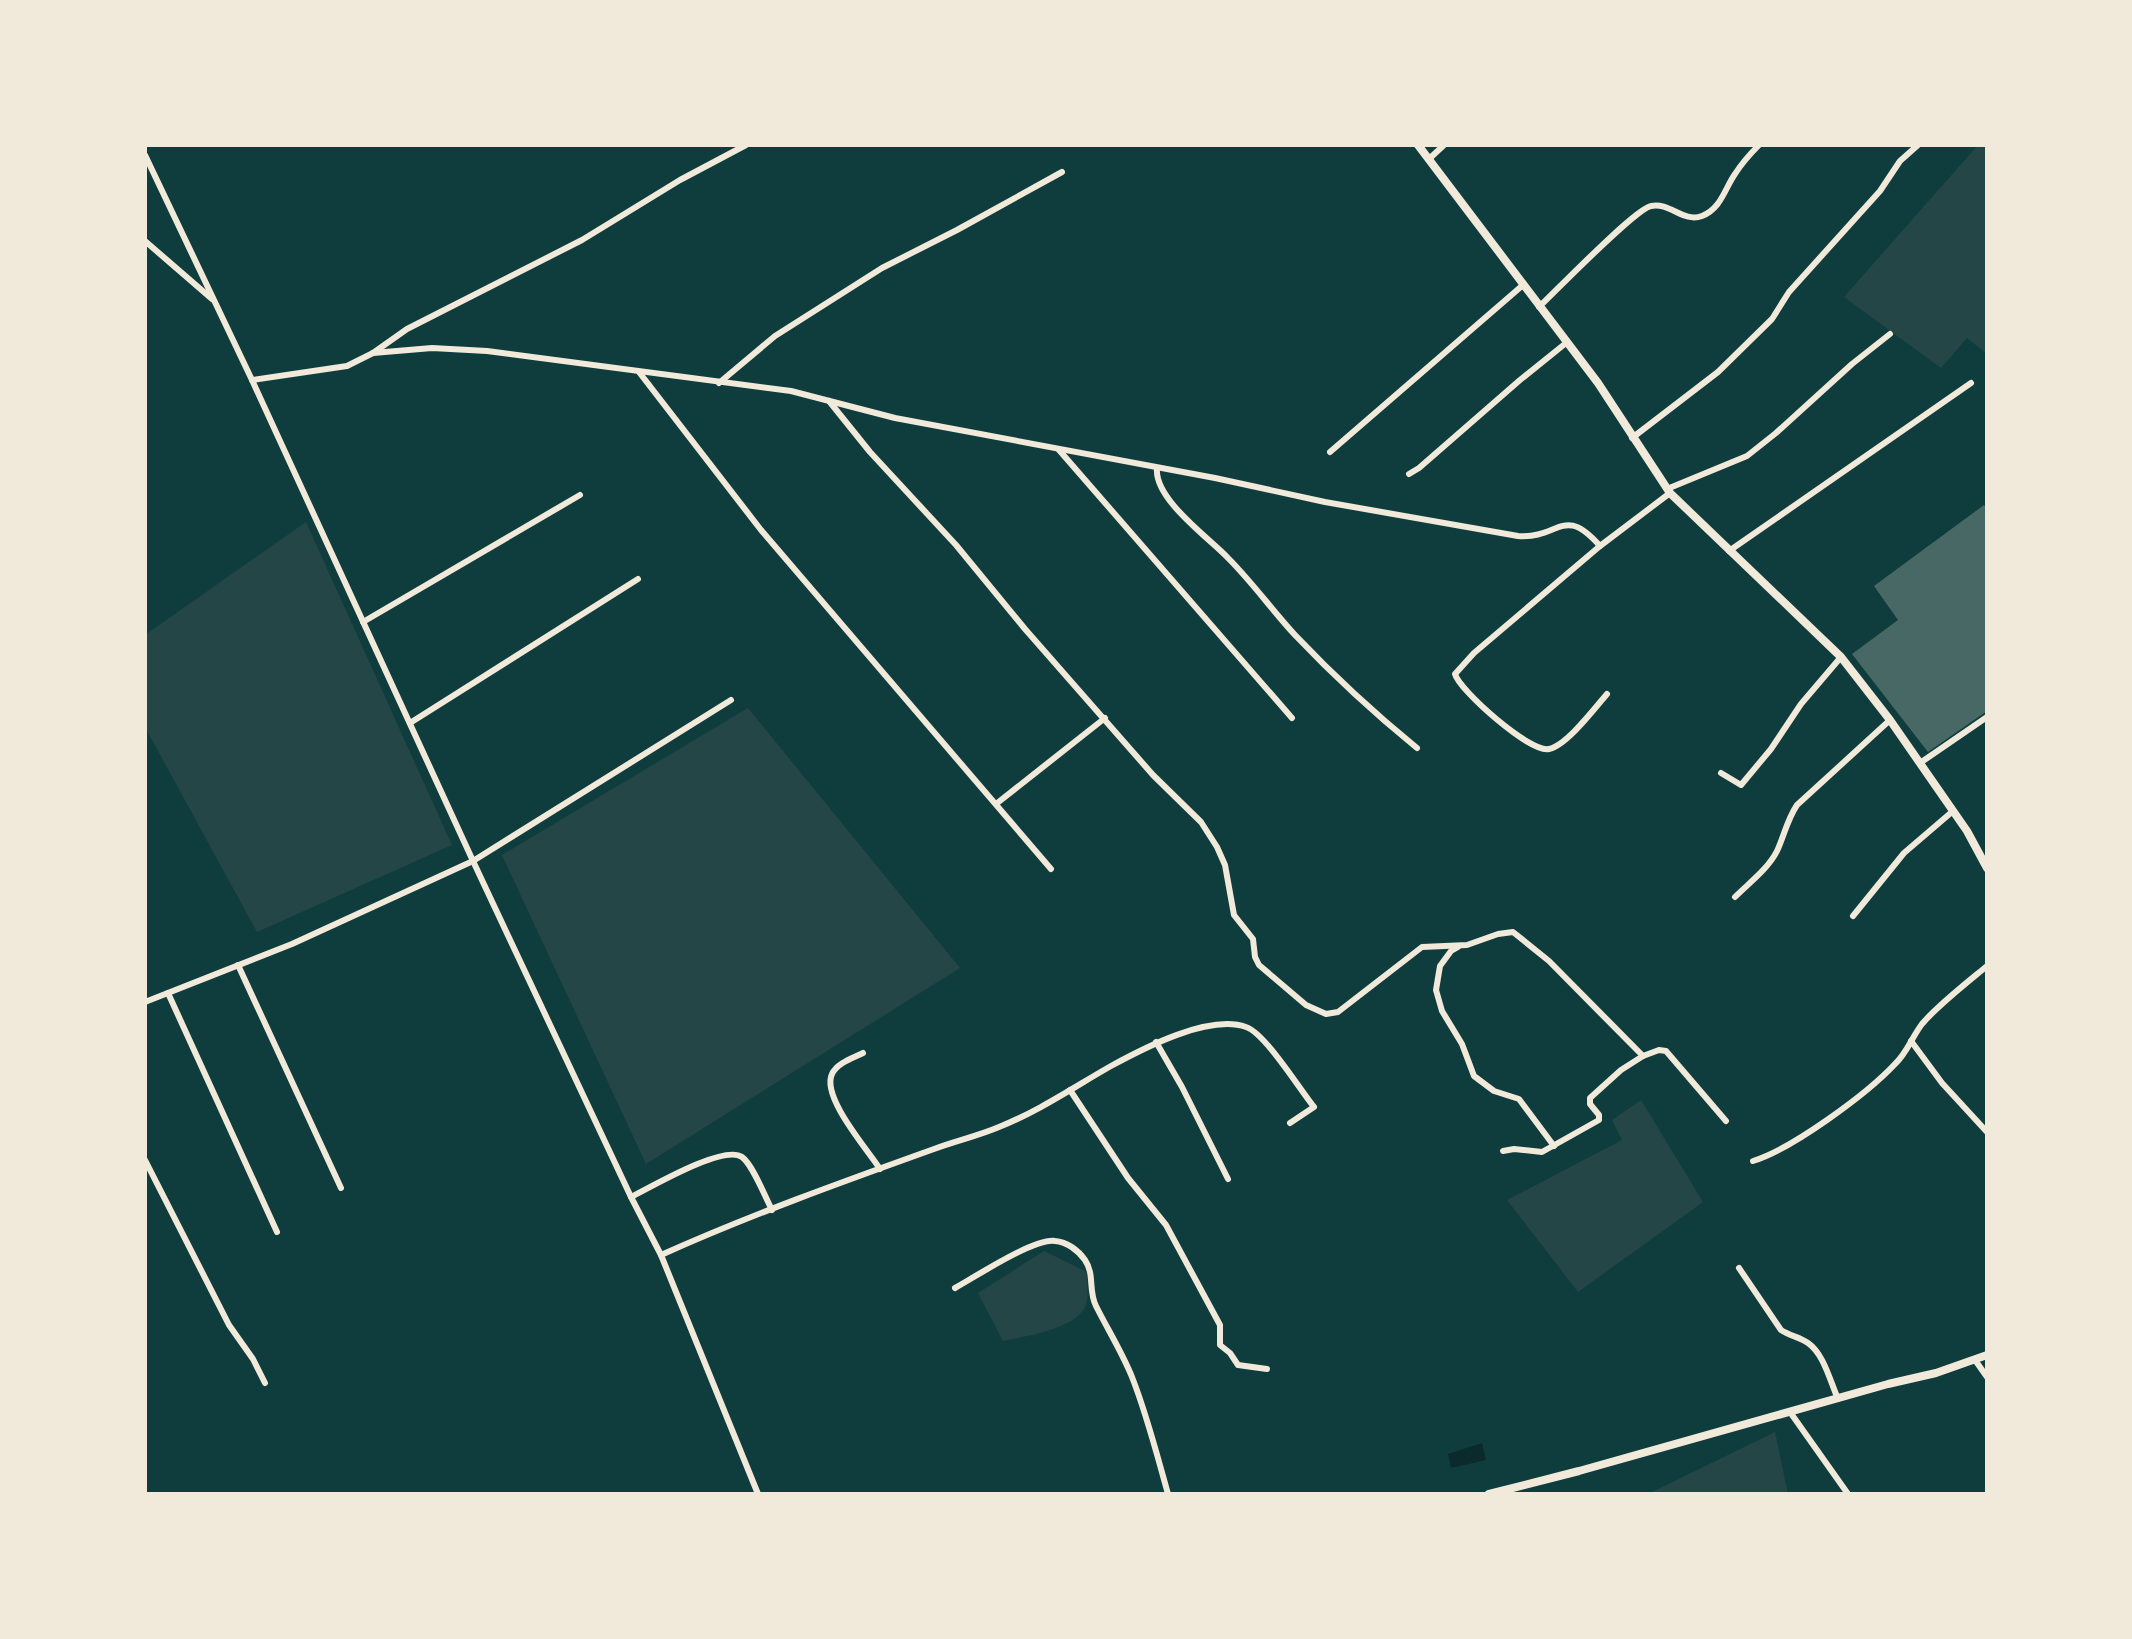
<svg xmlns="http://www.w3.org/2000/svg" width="2132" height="1639" font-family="'Work Sans',sans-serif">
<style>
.green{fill:#244646}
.water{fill:#0a2a2b}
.building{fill:#486865}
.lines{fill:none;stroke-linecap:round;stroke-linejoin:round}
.minor{stroke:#f1e9da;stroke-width:6}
.tertiary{stroke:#f1e9da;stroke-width:8}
</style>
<rect width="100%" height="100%" fill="#0f3d3e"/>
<g class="green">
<polygon points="1978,145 1987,145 1987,354 1967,338 1941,368 1844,297"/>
<polygon points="306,522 452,845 257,932 145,727 145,635"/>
<polygon points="748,708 960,968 646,1164 502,855"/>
<polygon points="1641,1100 1703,1202 1578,1292 1507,1200 1622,1140 1612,1120"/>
<path d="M1044,1251L1087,1272C1087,1281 1089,1296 1086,1305C1077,1329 1026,1336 1003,1341L978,1293Z"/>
<polygon points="1775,1432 1788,1494 1648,1494"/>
</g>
<polygon class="water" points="1482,1443 1486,1460 1451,1468 1448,1454"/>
<polygon class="building" points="1984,505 1987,509 1987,711 1928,752 1852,654 1898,620 1874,586"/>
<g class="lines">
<g class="minor">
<polyline points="145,155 252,380 473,861 631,1197 661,1255 758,1494"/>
<polyline points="1429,159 1444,145"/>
<polyline points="145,241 212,299"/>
<path d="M1539,307C1557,290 1635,209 1651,206C1670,202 1683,223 1702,216C1721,209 1725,188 1735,174C1742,163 1750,154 1759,145"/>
<path d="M373,353L432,348L487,351L791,391L895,418L1215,478L1325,502L1518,536C1560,539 1563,504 1600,546L1670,493"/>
<polyline points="639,372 761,530 1051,869"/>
<polyline points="252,380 347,366 373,353 407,329 582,240 680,180 746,145"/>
<polyline points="719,383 775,336 882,268 957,230 1062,172"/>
<polyline points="829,401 870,452 956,545 1025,629 1153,775 1201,822 1217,847 1225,865 1234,915 1253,939 1255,957 1259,965 1306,1005 1326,1014 1338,1012 1422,947 1467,945 1498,934 1513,932 1549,961 1643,1056 1659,1050 1666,1051 1726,1121"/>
<polyline points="1632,438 1718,372 1772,319 1789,292 1880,191 1900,161 1918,145"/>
<polyline points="1059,450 1292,718"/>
<polyline points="1330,452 1523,285"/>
<path d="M1157,468C1154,499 1208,537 1228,558C1252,582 1272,610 1295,635C1333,675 1374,713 1417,748"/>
<polyline points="1409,474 1419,468 1520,380 1566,343"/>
<polyline points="1667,489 1747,456 1776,433 1852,364 1890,334"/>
<path d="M1600,546L1474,653L1455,674C1459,690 1530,753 1549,749C1567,745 1594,709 1607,694"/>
<polyline points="1729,551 1971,383"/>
<polyline points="363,622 580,495"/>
<polyline points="410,723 638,579"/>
<polyline points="1920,763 1987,717"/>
<polyline points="1721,773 1741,785 1771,749 1801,704 1841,657"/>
<polyline points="996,804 1105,718"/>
<path d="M1735,897C1749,883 1768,869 1777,851C1784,836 1787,820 1797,805L1890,720"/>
<polyline points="1853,916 1904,853 1953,811"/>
<polyline points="1458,947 1451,951 1440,966 1436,990 1442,1011 1462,1044 1474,1076 1494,1091 1519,1099 1554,1146"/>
<polyline points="238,965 341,1188"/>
<polyline points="168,993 277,1232"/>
<polyline points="145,1002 292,944 473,861 731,700"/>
<polyline points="1911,1041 1942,1083 1987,1132"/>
<polyline points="1156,1042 1182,1087 1228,1179"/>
<path d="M863,1053C853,1058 837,1063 832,1074C821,1097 868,1150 880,1169"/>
<polyline points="1070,1090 1128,1178 1166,1225 1220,1325 1220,1345 1230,1353 1238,1365 1267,1369"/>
<polyline points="1503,1151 1514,1149 1542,1152 1599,1120 1599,1115 1590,1104 1590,1098 1621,1070 1643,1056"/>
<polyline points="145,1160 229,1325 253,1359 265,1383"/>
<path d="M1753,1161C1792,1149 1867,1094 1895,1064C1907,1053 1912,1037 1922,1024C1937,1006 1969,981 1987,966"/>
<path d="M631,1197C651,1187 724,1144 742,1157C753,1165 765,1197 772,1210"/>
<path d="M661,1255C750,1215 842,1182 934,1149C955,1141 978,1136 999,1127C1039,1111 1074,1087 1111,1066C1144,1048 1209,1014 1246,1027C1265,1033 1300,1090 1314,1107L1290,1123"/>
<path d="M1739,1268L1781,1330C1790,1336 1800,1337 1808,1343C1824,1354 1830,1381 1838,1399"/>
<path d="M955,1288C975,1277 1034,1238 1055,1241C1067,1242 1078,1250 1085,1260C1095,1275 1088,1290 1096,1306C1108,1330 1122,1352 1132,1377C1147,1415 1157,1455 1168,1494"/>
<polyline points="1975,1360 1987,1377"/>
<polyline points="1790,1412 1848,1494"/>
</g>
<g class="tertiary">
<polyline points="1418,145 1598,383 1670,493 1841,657 1890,720 1967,831 1987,868"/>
<polyline points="1489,1494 1579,1471 1888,1384 1936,1373 1987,1355"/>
</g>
</g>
<rect width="2132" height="1639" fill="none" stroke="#f1e9da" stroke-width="294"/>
</svg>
